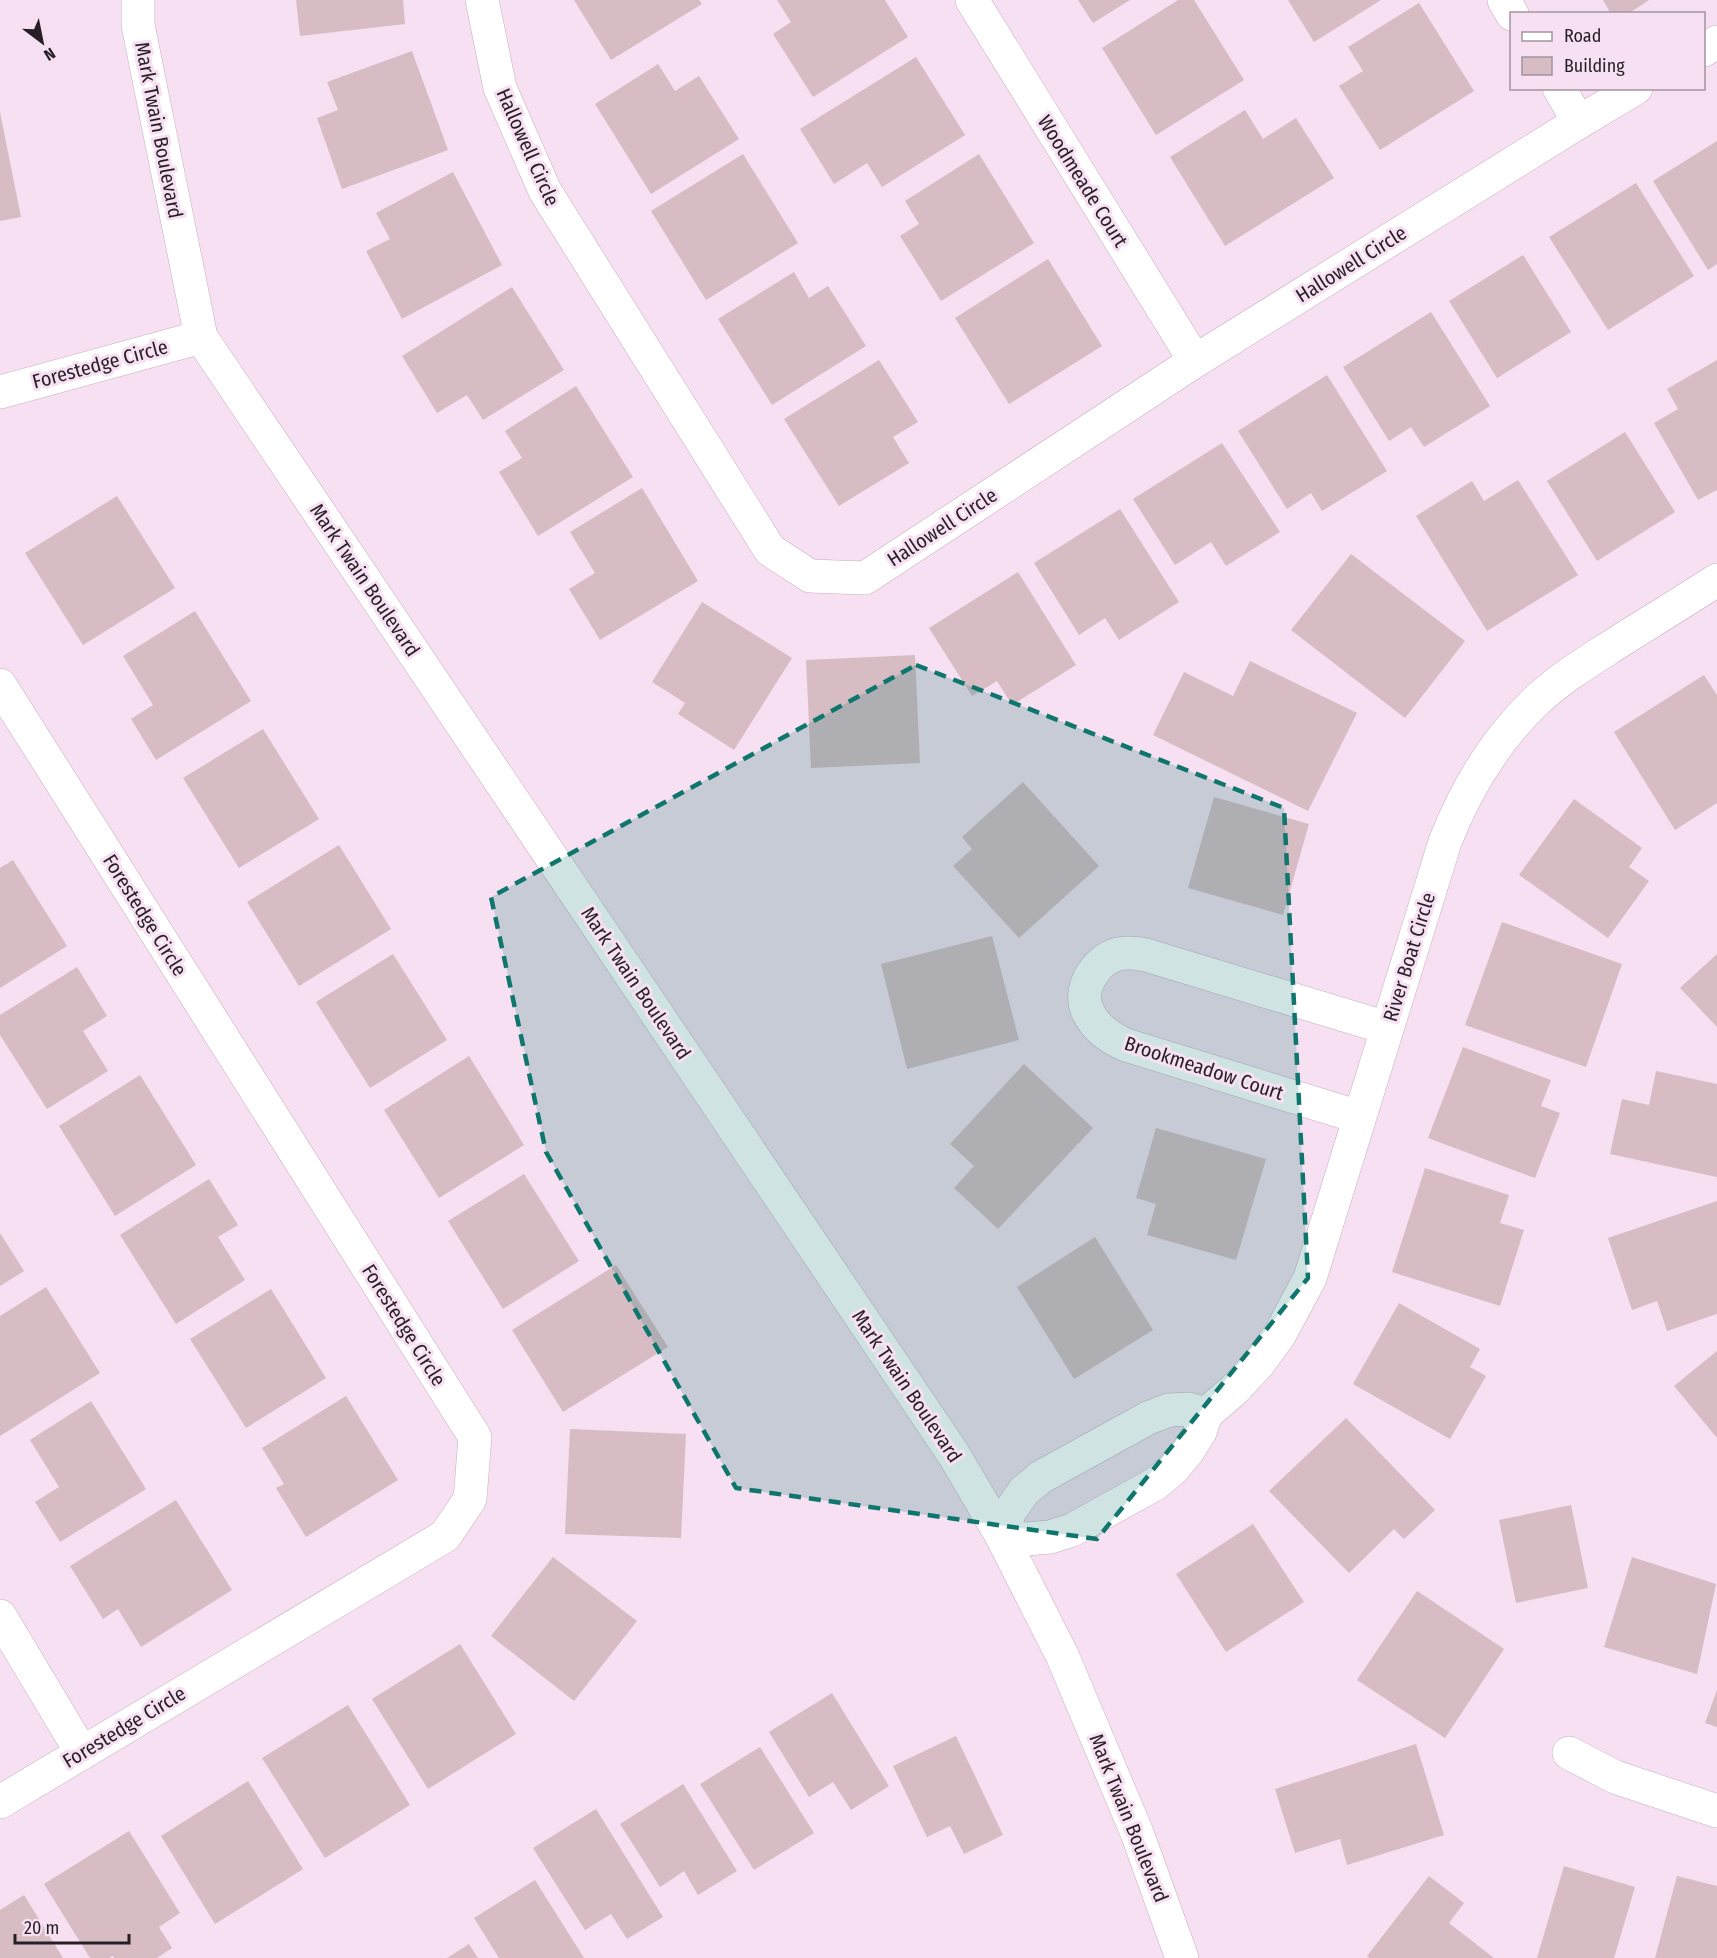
<svg xmlns="http://www.w3.org/2000/svg" width="1717" height="1958" font-family="'Fira Sans Condensed',sans-serif">
<style>
.building{fill:#d7bcc3}
.lines{fill:none;stroke-linecap:round;stroke-linejoin:round}
.minor-casing{stroke:#c4afbf;stroke-width:34}
.minor{stroke:#fff;stroke-width:33}
.marked{fill:#0f766e;fill-opacity:0.2;stroke:#0f766e;stroke-width:4.5;stroke-dasharray:12 8;stroke-linejoin:round}
.labels{text-anchor:middle;stroke-width:6;stroke-linejoin:round;paint-order:stroke}
.street-label{font-size:20px;fill:#261f25;stroke:#f6e0f1}
</style>
<rect width="100%" height="100%" fill="#f6e0f1"/>
<g class="building">
<polygon points="296,0 403,0 405,24 300,36"/>
<polygon points="574,0 699,0 702,4 611,60"/>
<polygon points="777,0 885,0 908,37 813,97 773,34 791,22"/>
<polygon points="1078,0 1130,0 1093,23"/>
<polygon points="1178,0 1194,0 1244,80 1156,135 1102,48"/>
<polygon points="1288,0 1381,0 1314,42"/>
<polygon points="1603,0 1649,0 1628,14 1611,14"/>
<polygon points="1419,3 1474,91 1380,150 1339,86 1363,71 1348,47"/>
<polygon points="412,51 448,150 342,189 317,118 338,110 327,82"/>
<polygon points="916,57 965,135 882,187 867,163 834,184 800,129"/>
<polygon points="658,64 675,91 699,76 739,139 651,194 595,104"/>
<polygon points="1245,110 1263,139 1296,118 1334,178 1225,246 1170,157"/>
<polygon points="0,112 21,217 0,221"/>
<polygon points="1717,141 1717,264 1708,270 1653,181"/>
<polygon points="743,154 798,243 706,300 651,211"/>
<polygon points="979,154 1034,243 941,301 900,236 919,224 905,201"/>
<polygon points="453,172 502,265 402,319 366,251 390,239 376,213"/>
<polygon points="1636,183 1694,276 1608,330 1549,237"/>
<polygon points="1523,255 1571,332 1497,378 1449,301"/>
<polygon points="1048,259 1102,346 1009,404 955,318"/>
<polygon points="794,272 809,298 828,286 866,346 772,405 718,319"/>
<polygon points="512,287 564,370 483,420 467,395 437,413 402,356"/>
<polygon points="1431,312 1490,406 1424,447 1411,427 1389,441 1343,367"/>
<polygon points="879,360 918,422 893,437 909,463 839,506 784,419"/>
<polygon points="1717,360 1717,490 1698,500 1654,423 1678,409 1667,389"/>
<polygon points="1327,375 1387,471 1322,511 1311,493 1287,509 1238,431"/>
<polygon points="576,386 633,477 538,536 499,472 522,458 505,431"/>
<polygon points="1625,432 1675,512 1597,561 1547,481"/>
<polygon points="1222,443 1280,532 1226,566 1211,542 1175,565 1133,499"/>
<polygon points="1518,480 1578,575 1487,631 1416,516 1472,481 1484,501"/>
<polygon points="642,488 698,581 600,640 569,589 595,573 570,532"/>
<polygon points="117,496 175,588 83,645 25,553"/>
<polygon points="1120,509 1179,602 1119,640 1105,618 1079,635 1034,563"/>
<polygon points="1351,554 1465,641 1405,718 1291,630"/>
<polygon points="1018,572 1076,665 1012,705 997,681 972,696 929,628"/>
<polygon points="702,602 792,658 734,750 678,714 685,703 652,682"/>
<polygon points="195,611 251,701 156,760 131,719 153,705 123,656"/>
<polygon points="915,655 920,763 811,768 806,660"/>
<polygon points="1250,661 1357,713 1308,811 1153,735 1184,672 1233,696"/>
<polygon points="1704,675 1717,695 1717,803 1675,830 1614,732"/>
<polygon points="263,729 319,819 239,868 183,778"/>
<polygon points="1023,782 1099,866 1019,938 953,866 972,849 962,837"/>
<polygon points="1214,797 1309,824 1283,915 1188,888"/>
<polygon points="1574,799 1642,848 1629,867 1649,881 1608,938 1519,875"/>
<polygon points="339,845 391,929 299,986 247,902"/>
<polygon points="13,860 67,946 0,988 0,868"/>
<polygon points="1502,922 1622,964 1586,1067 1465,1025"/>
<polygon points="992,936 1019,1040 907,1069 881,964"/>
<polygon points="393,954 447,1040 370,1088 316,1002"/>
<polygon points="1717,954 1717,1027 1680,988"/>
<polygon points="77,967 107,1016 83,1031 108,1071 47,1109 0,1035 0,1015"/>
<polygon points="1463,1047 1551,1080 1541,1106 1560,1113 1535,1178 1428,1138"/>
<polygon points="469,1056 524,1145 439,1198 384,1110"/>
<polygon points="1024,1064 1093,1128 998,1229 954,1188 974,1166 950,1144"/>
<polygon points="1656,1071 1717,1084 1717,1177 1610,1154 1622,1099 1649,1105"/>
<polygon points="140,1075 196,1165 115,1216 59,1126"/>
<polygon points="1156,1128 1266,1159 1236,1260 1147,1235 1156,1204 1136,1198"/>
<polygon points="1425,1168 1509,1195 1500,1223 1524,1230 1500,1306 1392,1272"/>
<polygon points="524,1174 579,1261 503,1309 448,1221"/>
<polygon points="209,1179 238,1225 218,1237 245,1280 176,1324 120,1235"/>
<polygon points="1717,1201 1717,1314 1667,1331 1657,1301 1632,1310 1608,1238"/>
<polygon points="0,1233 24,1271 0,1286"/>
<polygon points="1095,1237 1153,1330 1074,1379 1017,1287"/>
<polygon points="616,1265 668,1347 563,1412 512,1330"/>
<polygon points="46,1287 100,1373 0,1436 0,1316"/>
<polygon points="271,1289 326,1378 246,1428 190,1339"/>
<polygon points="1399,1303 1480,1349 1470,1367 1486,1376 1450,1439 1353,1384"/>
<polygon points="1717,1351 1717,1438 1674,1386"/>
<polygon points="346,1396 398,1480 306,1537 276,1488 284,1484 262,1448"/>
<polygon points="91,1401 146,1489 60,1542 35,1502 59,1487 30,1440"/>
<polygon points="1346,1418 1435,1510 1404,1539 1394,1529 1349,1573 1269,1491"/>
<polygon points="570,1429 686,1434 681,1538 565,1534"/>
<polygon points="176,1500 232,1590 141,1647 118,1609 103,1619 70,1566"/>
<polygon points="1571,1505 1588,1588 1516,1603 1499,1520"/>
<polygon points="1253,1524 1304,1602 1226,1652 1176,1574"/>
<polygon points="553,1557 637,1621 574,1701 491,1636"/>
<polygon points="1632,1557 1716,1584 1697,1674 1604,1647"/>
<polygon points="1417,1591 1504,1649 1445,1738 1357,1680"/>
<polygon points="460,1644 516,1734 428,1789 372,1699"/>
<polygon points="1717,1690 1717,1727 1705,1723"/>
<polygon points="832,1693 889,1786 851,1810 833,1782 809,1797 769,1732"/>
<polygon points="348,1705 410,1805 325,1858 262,1758"/>
<polygon points="956,1736 1003,1835 964,1854 950,1826 927,1837 893,1766"/>
<polygon points="1416,1744 1444,1835 1347,1865 1340,1839 1295,1853 1275,1789"/>
<polygon points="760,1747 814,1833 754,1870 700,1784"/>
<polygon points="248,1781 303,1869 215,1924 161,1836"/>
<polygon points="683,1784 737,1871 698,1895 684,1871 660,1887 620,1824"/>
<polygon points="596,1809 663,1917 627,1939 611,1914 585,1930 533,1848"/>
<polygon points="129,1831 180,1913 159,1927 172,1948 157,1958 114,1958 113,1956 109,1958 90,1958 44,1884"/>
<polygon points="1564,1866 1635,1887 1614,1958 1537,1958"/>
<polygon points="1429,1876 1464,1903 1449,1923 1494,1958 1369,1958 1367,1956"/>
<polygon points="1677,1876 1717,1886 1717,1958 1655,1958"/>
<polygon points="535,1880 584,1958 499,1958 474,1918"/>
<polygon points="24,1895 63,1958 0,1958 0,1910"/>
<polygon points="469,1944 478,1958 447,1958"/>
</g>
<g class="lines">
<g class="minor-casing">
<g id="minor">
<polyline points="138,0 138,25 201,337 954,1455 1001,1535 1062,1655 1137,1833 1182,1958"/>
<polyline points="482,0 500,88 545,191 770,550 810,576 865,578 1195,361 1579,122 1636,88"/>
<polyline points="972,0 1195,361"/>
<polyline points="1504,0 1512,14"/>
<polyline points="1704,50 1717,42"/>
<polyline points="1559,88 1579,122"/>
<polyline points="0,392 201,337"/>
<polyline points="0,685 475,1437 470,1499 445,1536 0,1802"/>
<path d="M1359,1117L1126,1045C1110,1038 1096,1029 1088,1012C1077,990 1095,960 1118,954C1128,952 1136,953 1146,955L1387,1028"/>
<path d="M1206,1414L1189,1409L1169,1410L1148,1418L1041,1477L1024,1491L1010,1511L1001,1535L1026,1539L1050,1537L1072,1530L1155,1484L1172,1470L1188,1451L1200,1432L1206,1414L1234,1390L1259,1363L1280,1334L1310,1278L1445,842C1466,788 1495,740 1537,700C1563,676 1594,658 1623,639C1655,619 1686,600 1717,580"/>
<polyline points="0,1616 82,1753"/>
<polyline points="1569,1753 1615,1777 1717,1811"/>
</g>
</g>
<use href="#minor" class="minor"/>
</g>
<path class="marked" d="M916,665L1284,808L1308,1278L1097,1539L736,1488L546,1152L491,897Z"/>
<g class="labels">
<g class="street-label">
<text transform="translate(159 130) rotate(79)" y="7">Mark Twain Boulevard</text>
<text transform="translate(528 147) rotate(66)" y="7">Hallowell Circle</text>
<text transform="translate(1083 181) rotate(58)" y="7">Woodmeade Court</text>
<text transform="translate(1351 264) rotate(-32)" y="7">Hallowell Circle</text>
<text transform="translate(100 364) rotate(-15)" y="7">Forestedge Circle</text>
<text transform="translate(942 527) rotate(-33)" y="7">Hallowell Circle</text>
<text transform="translate(365 580) rotate(56)" y="7">Mark Twain Boulevard</text>
<text transform="translate(145 915) rotate(58)" y="7">Forestedge Circle</text>
<text transform="translate(1409 957) rotate(-73)" y="7">River Boat Circle</text>
<text transform="translate(636 983) rotate(56)" y="7">Mark Twain Boulevard</text>
<text transform="translate(1204 1068) rotate(18)" y="7">Brookmeadow Court</text>
<text transform="translate(404 1325) rotate(58)" y="7">Forestedge Circle</text>
<text transform="translate(907 1386) rotate(56)" y="7">Mark Twain Boulevard</text>
<text transform="translate(124 1727) rotate(-31)" y="7">Forestedge Circle</text>
<text transform="translate(1129 1818) rotate(68)" y="7">Mark Twain Boulevard</text>
</g>
</g>
<rect x="1510" y="12" width="195" height="78" fill="#f6e0f1" stroke="#a3939f" stroke-width="1.5"/>
<rect x="1522" y="32" width="30" height="9" fill="#ffffff" stroke="#a3939f" stroke-width="1.5"/>
<text x="1564" y="42" font-size="18" fill="#261f25">Road</text>
<rect x="1522" y="57" width="30" height="18" fill="#d7bcc3" stroke="#a3939f" stroke-width="1.5"/>
<text x="1564" y="72" font-size="18" fill="#261f25">Building</text>
<g transform="translate(42 42) rotate(148)" stroke="#f6e0f1" stroke-width="4.5" paint-order="stroke">
<path d="M0-4.5L10 22L0 15L-10 22Z" fill="#261f25"/>
<text y="-9" font-size="16" font-weight="bold" text-anchor="middle" fill="#261f25">N</text>
</g>
<path d="M15 1934v9h114v-9" fill="none" stroke="#261f25" stroke-width="3"/>
<text x="24" y="1934" font-size="18" fill="#261f25" stroke="#f6e0f1" stroke-width="4.5" paint-order="stroke">20 m</text>
</svg>
